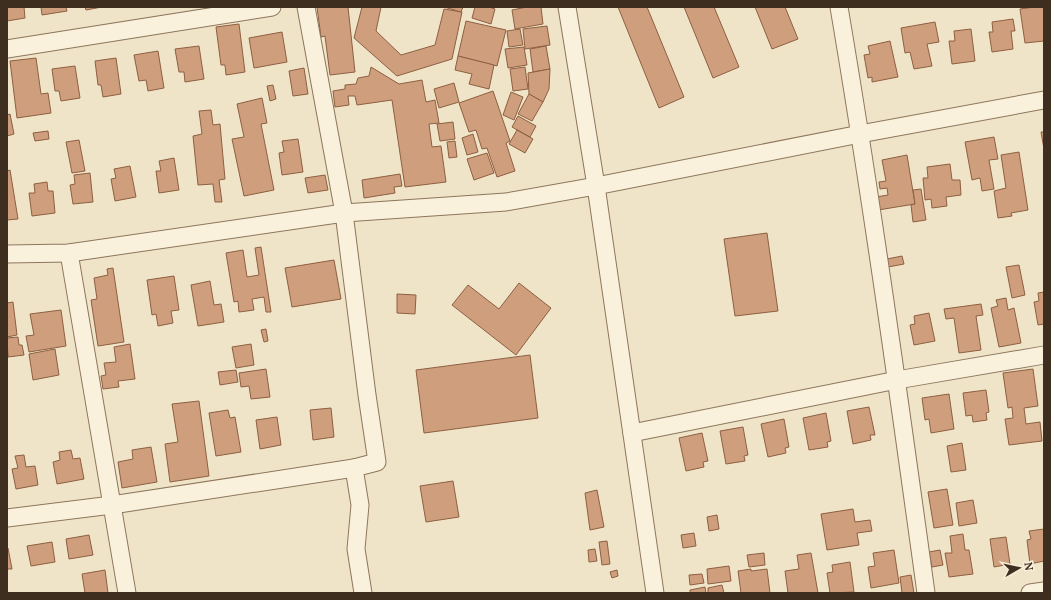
<svg xmlns="http://www.w3.org/2000/svg" width="1051" height="600" font-family="Lora,serif">
<style>
.building{fill:#cf9f7d;stroke:#8d5f41}
.lines{fill:none;stroke-linecap:round;stroke-linejoin:round}
.minor-casing{stroke:#8d765c;stroke-width:19}
.minor{stroke:#faf1dc;stroke-width:17}
</style>
<rect width="100%" height="100%" fill="#f0e4c8"/>
<g class="building">
<polygon points="7,7 24,7 25,18 7,21"/>
<polygon points="41,7 66,7 67,11 42,15"/>
<polygon points="85,7 102,7 86,10"/>
<polygon points="317,7 348,7 355,72 330,75 325,36 321,37"/>
<polygon points="362,7 381,7 376,31 401,55 435,45 444,9 462,12 452,59 397,76 354,38"/>
<polygon points="444,7 463,7 461,12"/>
<polygon points="475,7 489,7 495,9 491,24 472,18"/>
<polygon points="527,7 541,7 543,24 515,29 512,10"/>
<polygon points="618,7 647,7 684,97 659,108"/>
<polygon points="684,7 714,7 739,67 713,78"/>
<polygon points="755,7 785,7 798,39 772,49"/>
<polygon points="1035,7 1044,7 1044,41 1025,43 1020,9"/>
<polygon points="1013,19 1015,31 1011,31 1013,49 992,52 989,32 993,32 992,22"/>
<polygon points="466,21 506,30 497,66 458,56"/>
<polygon points="935,22 939,42 927,44 932,66 914,69 910,52 905,53 901,28"/>
<polygon points="239,24 245,72 226,75 225,65 221,65 216,27"/>
<polygon points="547,26 550,45 525,49 523,29"/>
<polygon points="520,29 523,45 509,47 507,31"/>
<polygon points="971,29 975,61 952,64 949,41 955,41 954,31"/>
<polygon points="282,32 287,62 254,68 249,38"/>
<polygon points="890,41 898,77 872,82 872,77 868,78 864,55 870,54 868,46"/>
<polygon points="199,46 204,79 185,82 184,72 179,72 175,49"/>
<polygon points="546,46 550,69 533,72 530,49"/>
<polygon points="524,47 527,65 508,68 505,49"/>
<polygon points="158,51 164,88 148,91 146,80 139,81 134,55"/>
<polygon points="458,56 494,65 489,89 469,84 472,74 455,70"/>
<polygon points="36,58 41,94 48,93 51,113 17,118 10,61"/>
<polygon points="116,58 121,94 103,97 101,85 98,85 95,61"/>
<polygon points="75,66 80,98 61,101 59,91 55,91 52,69"/>
<polygon points="371,67 399,84 422,80 426,102 435,100 439,123 429,124 432,147 441,146 446,182 405,187 392,100 357,105 355,96 348,96 349,105 335,107 333,91 345,89 345,85 356,84 358,78 369,76"/>
<polygon points="525,67 528,89 513,91 510,69"/>
<polygon points="304,68 308,94 293,96 289,71"/>
<polygon points="550,69 549,89 543,102 529,94 528,73"/>
<polygon points="454,83 459,102 439,108 434,89"/>
<polygon points="273,85 276,99 270,101 267,86"/>
<polygon points="493,91 510,141 506,143 515,171 497,177 487,148 482,149 476,130 469,132 459,103"/>
<polygon points="511,92 523,97 514,120 503,115"/>
<polygon points="529,94 543,102 532,121 518,114"/>
<polygon points="262,98 267,123 261,124 274,190 244,196 232,139 244,137 237,104"/>
<polygon points="211,110 213,125 220,124 225,179 219,180 222,202 215,202 213,184 198,185 193,136 202,134 199,111"/>
<polygon points="10,114 14,134 7,136 7,115"/>
<polygon points="518,116 536,126 530,137 512,127"/>
<polygon points="453,122 455,139 440,141 437,124"/>
<polygon points="517,130 533,139 525,153 509,144"/>
<polygon points="48,131 49,139 35,141 33,133"/>
<polygon points="1041,132 1044,132 1044,149"/>
<polygon points="473,134 478,152 467,155 462,138"/>
<polygon points="994,137 998,159 989,160 994,189 982,191 980,178 972,180 965,142"/>
<polygon points="298,139 303,172 282,175 279,153 284,152 282,141"/>
<polygon points="79,140 85,171 72,173 66,142"/>
<polygon points="455,141 457,157 449,158 447,142"/>
<polygon points="1019,152 1028,210 1011,213 1012,216 998,218 994,191 1006,188 1001,155"/>
<polygon points="487,153 494,173 474,180 467,159"/>
<polygon points="907,155 915,204 878,210 876,197 888,195 887,188 880,189 879,182 886,181 882,160"/>
<polygon points="174,158 179,190 159,193 156,171 161,171 159,161"/>
<polygon points="950,164 952,180 960,180 961,195 946,197 947,206 932,208 931,199 925,200 923,178 928,178 927,167"/>
<polygon points="130,166 136,197 115,201 111,179 116,178 114,169"/>
<polygon points="10,170 18,219 7,220 7,171"/>
<polygon points="90,173 93,202 73,204 70,185 75,184 74,175"/>
<polygon points="400,174 402,186 394,187 395,193 364,198 362,180"/>
<polygon points="325,175 328,190 308,193 305,178"/>
<polygon points="47,182 48,191 53,191 55,213 32,216 29,193 35,193 34,184"/>
<polygon points="921,189 926,220 913,222 911,205 915,204 913,190"/>
<polygon points="767,233 778,311 735,316 724,239"/>
<polygon points="261,247 271,312 266,312 264,297 252,299 254,310 239,312 238,301 234,302 226,253 243,250 247,277 259,275 255,248"/>
<polygon points="902,256 904,264 888,267 887,259"/>
<polygon points="334,260 341,299 292,307 285,268"/>
<polygon points="1019,265 1025,295 1012,298 1006,267"/>
<polygon points="113,268 124,342 98,346 91,300 97,299 94,278 108,275 107,269"/>
<polygon points="174,276 179,310 171,311 173,323 158,326 156,314 152,315 147,280"/>
<polygon points="210,281 214,305 221,304 224,322 198,326 191,285"/>
<polygon points="519,283 551,308 516,355 452,305 468,285 499,309"/>
<polygon points="1044,292 1044,324 1038,325 1034,302 1039,301 1038,293"/>
<polygon points="397,294 416,295 415,314 397,313"/>
<polygon points="1006,298 1008,310 1014,308 1021,343 999,347 991,308 998,306 996,300"/>
<polygon points="13,302 17,335 7,337 7,303"/>
<polygon points="981,304 983,315 976,316 981,350 959,353 954,318 946,319 944,309"/>
<polygon points="61,310 66,346 29,352 26,336 34,335 30,314"/>
<polygon points="929,313 935,341 914,345 910,325 915,324 914,316"/>
<polygon points="266,329 268,341 264,342 261,330"/>
<polygon points="18,337 19,345 22,345 24,355 8,357 7,338"/>
<polygon points="130,344 135,379 118,381 119,387 103,389 101,376 106,375 104,363 116,362 114,347"/>
<polygon points="251,344 254,365 236,368 232,347"/>
<polygon points="55,349 59,375 33,380 29,354"/>
<polygon points="530,355 538,418 424,433 416,370"/>
<polygon points="266,369 270,397 251,399 249,386 241,387 239,373"/>
<polygon points="1033,369 1038,406 1024,408 1026,424 1040,422 1042,441 1009,445 1005,419 1013,418 1012,407 1008,408 1003,373"/>
<polygon points="236,370 238,382 220,385 218,372"/>
<polygon points="986,390 989,412 986,413 987,420 973,422 972,415 966,416 963,393"/>
<polygon points="949,394 954,429 931,433 929,419 925,420 922,398"/>
<polygon points="199,401 209,476 170,482 165,444 178,442 172,404"/>
<polygon points="869,407 875,435 870,435 871,440 853,444 847,411"/>
<polygon points="331,408 334,437 313,440 310,410"/>
<polygon points="228,410 230,418 235,417 241,452 216,456 209,413"/>
<polygon points="826,413 831,441 827,442 828,447 809,450 803,418"/>
<polygon points="277,417 281,445 260,449 256,420"/>
<polygon points="784,419 789,447 785,448 786,453 768,457 761,424"/>
<polygon points="743,427 748,455 744,456 745,461 726,464 720,431"/>
<polygon points="702,433 708,461 703,462 704,467 686,471 679,438"/>
<polygon points="962,443 966,470 951,472 947,446"/>
<polygon points="151,447 157,482 122,488 118,462 133,459 132,450"/>
<polygon points="71,450 73,459 80,458 84,479 57,484 53,462 60,460 59,452"/>
<polygon points="24,455 26,467 35,466 38,485 16,489 12,469 18,468 15,456"/>
<polygon points="453,481 459,517 426,522 420,486"/>
<polygon points="947,489 953,525 934,528 928,492"/>
<polygon points="597,490 604,527 590,530 585,493"/>
<polygon points="973,500 977,523 959,526 956,503"/>
<polygon points="853,509 855,522 870,520 872,531 857,533 859,545 827,550 821,514"/>
<polygon points="717,515 719,529 709,531 707,517"/>
<polygon points="1044,529 1044,561 1030,564 1027,540 1031,539 1029,531"/>
<polygon points="694,533 696,546 683,548 681,535"/>
<polygon points="963,534 965,550 969,550 973,574 949,577 945,553 952,553 950,536"/>
<polygon points="89,535 93,555 69,559 66,539"/>
<polygon points="1006,537 1010,564 994,567 990,539"/>
<polygon points="607,541 610,564 602,565 599,542"/>
<polygon points="52,542 55,562 31,566 27,546"/>
<polygon points="8,548 12,569 7,569 7,549"/>
<polygon points="595,549 597,561 589,562 588,550"/>
<polygon points="894,550 899,583 871,588 868,567 875,566 873,553"/>
<polygon points="940,550 943,565 932,567 929,552"/>
<polygon points="764,553 765,565 749,567 747,555"/>
<polygon points="811,553 818,593 788,593 785,571 799,569 797,555"/>
<polygon points="850,562 854,592 830,593 827,573 833,572 832,565"/>
<polygon points="729,566 731,581 708,584 707,569"/>
<polygon points="751,569 751,571 767,569 770,593 741,593 738,571"/>
<polygon points="105,570 108,593 85,593 82,574"/>
<polygon points="617,570 618,576 612,578 610,572"/>
<polygon points="702,574 704,583 690,585 689,575"/>
<polygon points="911,575 914,593 902,593 900,577"/>
<polygon points="722,585 724,593 708,593 708,588"/>
<polygon points="705,587 706,593 690,593 690,590"/>
</g>
<g class="lines">
<g class="minor-casing">
<g id="minor">
<polyline points="306,7 344,213 367,395 377,462 354,468 360,505 356,549 363,593"/>
<polyline points="567,7 596,186 655,593"/>
<path d="M839,7C872,202 899,397 926,593"/>
<polyline points="7,49 272,7"/>
<polyline points="69,253 127,593"/>
<polyline points="7,254 69,253 344,213 506,202 596,186 860,134 1044,100"/>
<polyline points="632,433 897,380 1044,355"/>
<polyline points="7,518 112,505 354,468"/>
<polyline points="1030,593 1044,591"/>
</g>
</g>
<use href="#minor" class="minor"/>
</g>
<rect width="1051" height="600" fill="none" stroke="#3d2e20" stroke-width="16"/>
<g transform="translate(1019 568) rotate(81)" stroke="#f7eed8" stroke-width="3" paint-order="stroke">
<path d="M0-3L7 15L0 10L-7 15Z" fill="#3d2e20"/>
<text y="-6" font-size="11" font-weight="bold" text-anchor="middle" fill="#3d2e20">N</text>
</g>
</svg>
